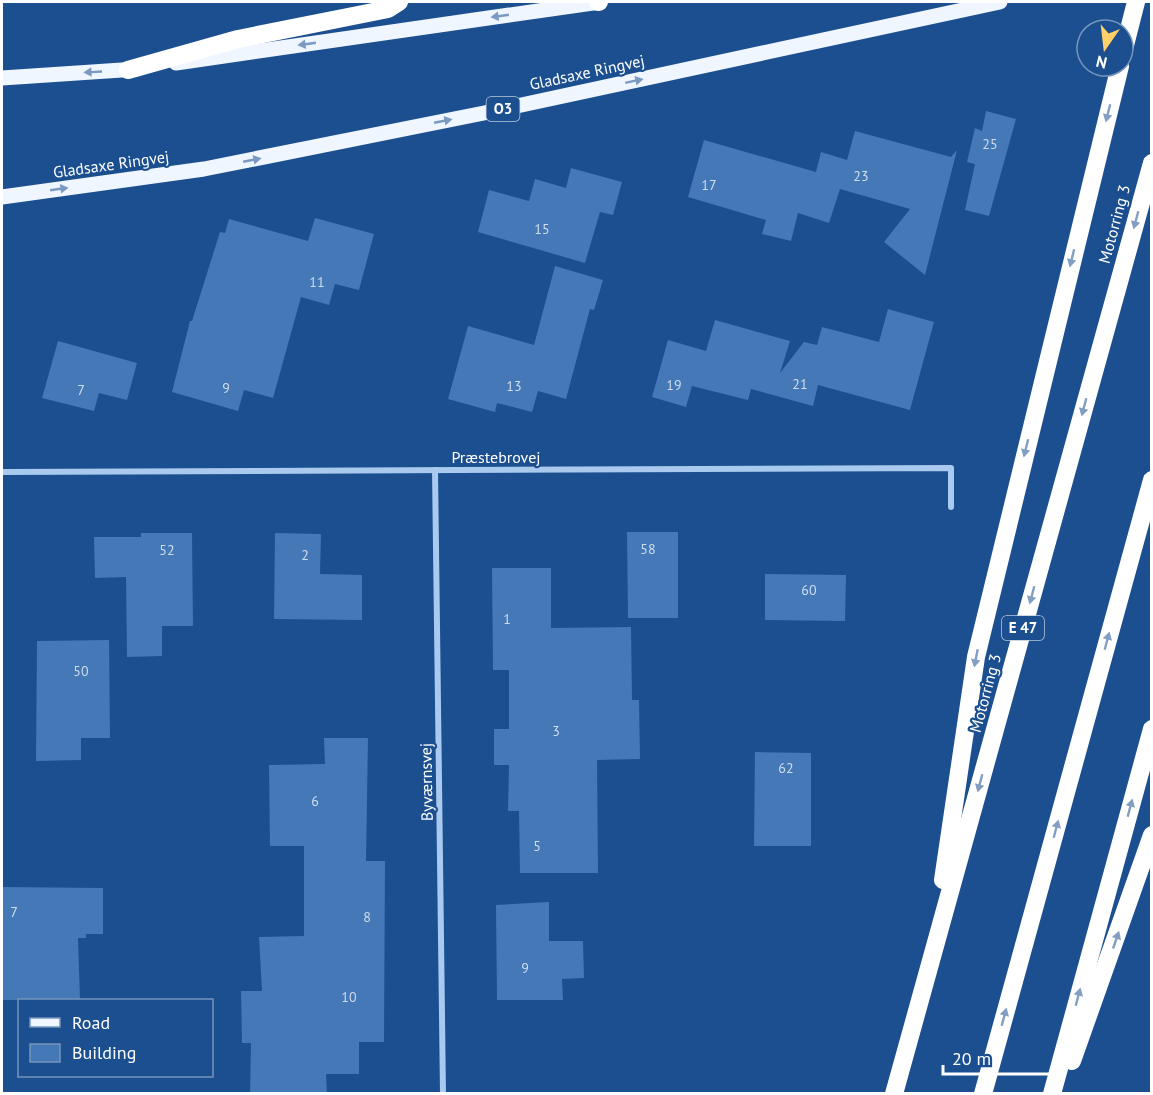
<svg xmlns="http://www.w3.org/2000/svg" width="1153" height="1095" font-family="'PT Sans',sans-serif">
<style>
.building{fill:#4478b7}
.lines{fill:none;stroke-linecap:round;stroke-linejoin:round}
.minor{stroke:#a9c9ee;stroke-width:6}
.primary{stroke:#f0f6ff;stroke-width:15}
.motorway{stroke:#fff;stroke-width:18}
.oneway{fill:#7b9ac1}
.oneway2{fill:#829ec1}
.labels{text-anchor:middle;stroke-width:4.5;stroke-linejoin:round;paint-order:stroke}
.number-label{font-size:14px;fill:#d0dded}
.shield{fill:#1b4f8f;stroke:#bbcadd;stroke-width:1.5}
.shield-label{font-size:15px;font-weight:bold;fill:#fff}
.street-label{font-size:16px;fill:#fff;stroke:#1b4f8f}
</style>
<rect width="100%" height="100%" fill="#1b4f8f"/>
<g class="building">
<polygon points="986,111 1016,119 989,216 965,210 975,164 967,162 975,128 982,131"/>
<polygon points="855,131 951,157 957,150 925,275 884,242 910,209 840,189 829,223 798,213 791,241 762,234 766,220 688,197 704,140 816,172 821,152 847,160"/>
<polygon points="571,168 622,182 613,215 600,212 585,263 478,232 489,190 529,201 535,179 566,188"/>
<polygon points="315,218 374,234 359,290 335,284 329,305 301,297 273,398 244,390 238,411 172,392 190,321 192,321 220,232 225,233 229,219 308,241"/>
<polygon points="555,266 603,280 594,310 590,309 566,399 538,391 532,412 497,403 495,412 448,399 468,326 534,345"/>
<polygon points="888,309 934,322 910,410 818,385 813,406 751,389 748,400 692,386 686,407 652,397 668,340 706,351 715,320 790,341 780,373 804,342 817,345 822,327 879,342"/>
<polygon points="58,341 137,363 127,400 99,393 94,411 42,398"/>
<polygon points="627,532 678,532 678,618 628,618"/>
<polygon points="141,533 192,533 193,626 162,626 162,656 127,657 126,577 95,578 94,537 141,537"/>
<polygon points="275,533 321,534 320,574 362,575 362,620 274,619"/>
<polygon points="492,568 551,568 551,628 631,627 632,700 639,700 640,759 597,760 598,873 520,873 519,811 508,811 509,765 494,765 494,729 509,729 509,670 493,670"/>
<polygon points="765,574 846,575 845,621 765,620"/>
<polygon points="109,640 110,738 81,738 81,760 36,761 37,641"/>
<polygon points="324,738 368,738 366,861 385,861 384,1042 359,1042 359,1074 326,1074 327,1094 250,1094 251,1043 242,1043 241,991 262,991 259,937 304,936 304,846 270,846 269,765 325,764"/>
<polygon points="755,752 811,753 811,846 754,846"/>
<polygon points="2,887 103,888 103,934 86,934 86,938 78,938 80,1000 2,1000"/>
<polygon points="549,902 549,941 583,941 584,978 562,979 563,1000 497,1000 496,905"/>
</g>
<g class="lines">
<g class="minor">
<polyline points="435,470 443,1094"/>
<polyline points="2,472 951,468 951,507"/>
</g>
<g class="primary">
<polyline points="176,63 600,2"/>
<polyline points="2,78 137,69"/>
<polyline points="2,197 204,169 484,113 1000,2"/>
</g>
<g class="motorway">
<polyline points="598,2 599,2"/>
<polyline points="1123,53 1136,2"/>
<polyline points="128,70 238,39 388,9 399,2"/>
<polyline points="943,880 976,657 1120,66"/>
<polyline points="1072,1061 1152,835"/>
<polyline points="894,1094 1152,163"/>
<polyline points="983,1094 1152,480"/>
<polyline points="1052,1094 1152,729"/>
</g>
</g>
<defs><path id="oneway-solid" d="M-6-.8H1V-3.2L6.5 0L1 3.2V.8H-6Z" transform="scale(1.5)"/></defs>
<g class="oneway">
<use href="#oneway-solid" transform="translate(500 16) rotate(172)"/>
<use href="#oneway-solid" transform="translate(307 44) rotate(172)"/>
<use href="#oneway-solid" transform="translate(93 72) rotate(177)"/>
<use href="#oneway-solid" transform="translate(634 81) rotate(-12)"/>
<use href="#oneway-solid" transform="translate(443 121) rotate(-11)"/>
<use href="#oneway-solid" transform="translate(252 160) rotate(-11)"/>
<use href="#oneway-solid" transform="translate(59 189) rotate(-8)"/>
</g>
<g class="oneway2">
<use href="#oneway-solid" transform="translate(1108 113) rotate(104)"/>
<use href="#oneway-solid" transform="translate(1136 220) rotate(105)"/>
<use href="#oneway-solid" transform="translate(1072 258) rotate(104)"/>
<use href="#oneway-solid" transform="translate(1084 407) rotate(105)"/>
<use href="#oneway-solid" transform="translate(1026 448) rotate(104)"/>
<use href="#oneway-solid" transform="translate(1032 595) rotate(105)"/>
<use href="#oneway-solid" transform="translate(1107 641) rotate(-75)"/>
<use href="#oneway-solid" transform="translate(976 658) rotate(101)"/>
<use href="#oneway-solid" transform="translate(980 783) rotate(105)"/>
<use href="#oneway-solid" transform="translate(1130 808) rotate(-75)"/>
<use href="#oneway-solid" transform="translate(1056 829) rotate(-75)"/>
<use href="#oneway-solid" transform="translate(1116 940) rotate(-71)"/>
<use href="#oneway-solid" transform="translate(1078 997) rotate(-75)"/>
<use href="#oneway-solid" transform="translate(1004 1017) rotate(-75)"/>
</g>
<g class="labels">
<g class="number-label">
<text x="990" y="149">25</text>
<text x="861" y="181">23</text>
<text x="709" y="190">17</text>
<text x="542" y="234">15</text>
<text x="317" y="287">11</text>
<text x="800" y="389">21</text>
<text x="674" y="390">19</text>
<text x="514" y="391">13</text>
<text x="226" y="393">9</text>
<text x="81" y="395">7</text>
<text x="648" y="554">58</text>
<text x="167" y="555">52</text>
<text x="305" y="560">2</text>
<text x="809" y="595">60</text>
<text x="507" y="624">1</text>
<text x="81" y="676">50</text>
<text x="556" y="736">3</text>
<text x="786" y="773">62</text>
<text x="315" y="806">6</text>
<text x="537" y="851">5</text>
<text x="14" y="917">7</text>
<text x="367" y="922">8</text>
<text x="525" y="973">9</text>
<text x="349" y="1002">10</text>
</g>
<g class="shield">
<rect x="486.5" y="97" width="33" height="24" rx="4.5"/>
<rect x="1002" y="616" width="42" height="24" rx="4.5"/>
</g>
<g class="shield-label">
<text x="503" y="114">O3</text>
<text x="1023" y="633">E 47</text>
</g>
<g class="street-label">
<text transform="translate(587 72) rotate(-12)" y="6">Gladsaxe Ringvej</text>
<text transform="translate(111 164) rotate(-8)" y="6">Gladsaxe Ringvej</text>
<text transform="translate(1114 224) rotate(-75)" y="6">Motorring 3</text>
<text x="496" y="463">Præstebrovej</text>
<text transform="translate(985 693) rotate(-75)" y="6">Motorring 3</text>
<text transform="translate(426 782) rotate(-91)" y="6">Byværnsvej</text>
</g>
</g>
<rect width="1153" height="1095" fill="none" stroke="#ffffff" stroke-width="6"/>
<rect x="18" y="999" width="195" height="78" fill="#1b4f8f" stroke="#7695bc" stroke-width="1.5"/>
<rect x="30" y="1018" width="30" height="9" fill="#f0f6ff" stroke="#7695bc" stroke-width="1.5"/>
<text x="72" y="1029" font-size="18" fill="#ffffff">Road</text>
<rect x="30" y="1044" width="30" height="18" fill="#4478b7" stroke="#7695bc" stroke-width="1.5"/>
<text x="72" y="1059" font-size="18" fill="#ffffff">Building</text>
<g transform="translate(1105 48) rotate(194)"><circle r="28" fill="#1b4f8f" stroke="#7695bc" stroke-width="1.5"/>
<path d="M0-4.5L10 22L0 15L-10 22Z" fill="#ffd166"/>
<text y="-9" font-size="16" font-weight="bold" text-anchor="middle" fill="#ffffff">N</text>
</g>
<path d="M943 1065v9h117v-9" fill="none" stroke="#ffffff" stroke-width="3"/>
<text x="952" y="1065" font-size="18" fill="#ffffff" stroke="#1b4f8f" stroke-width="4.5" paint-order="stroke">20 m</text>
</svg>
